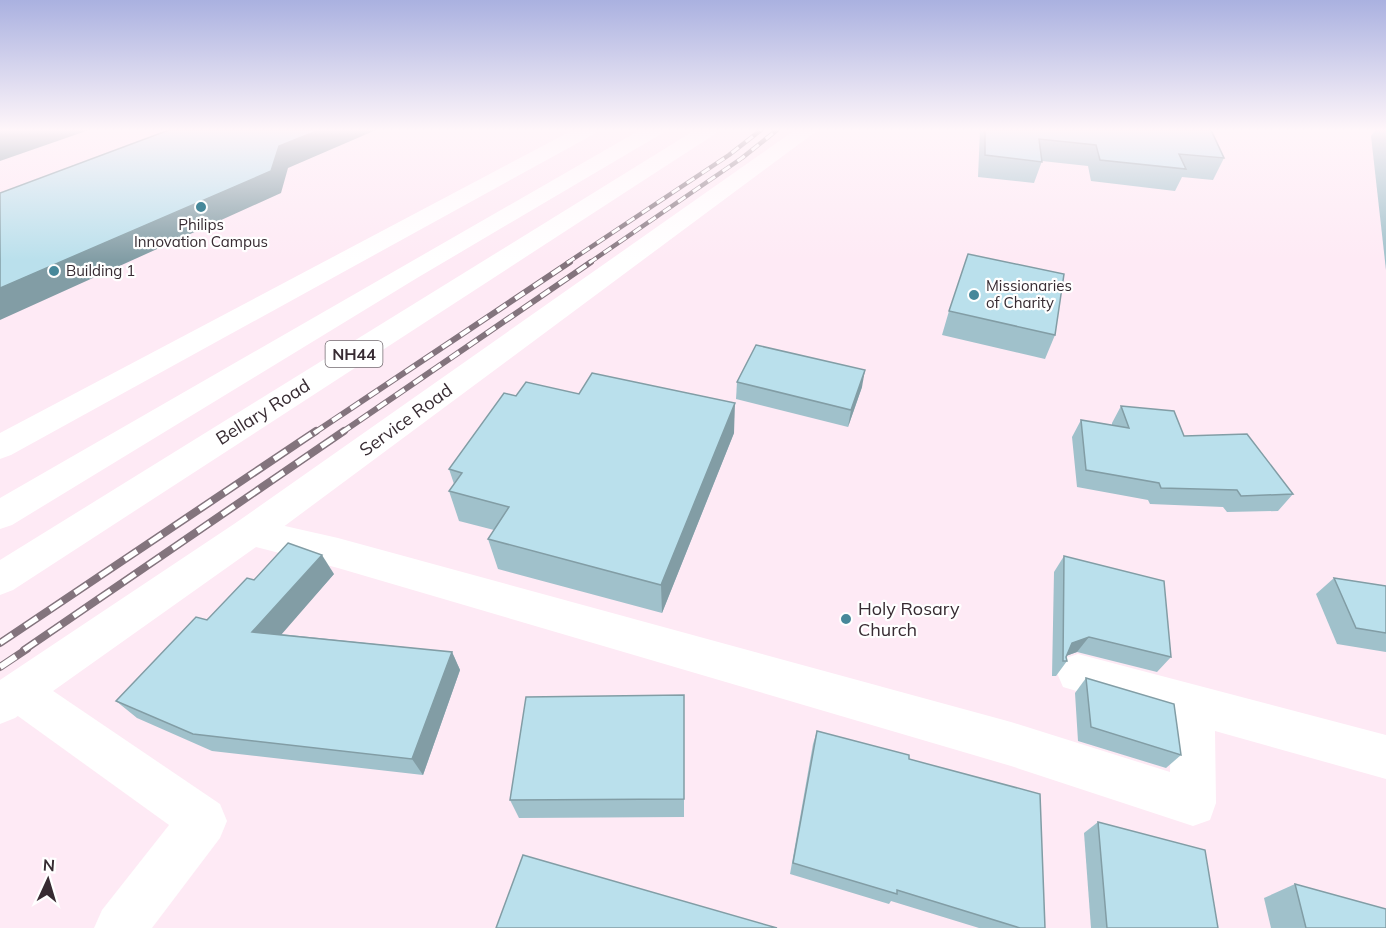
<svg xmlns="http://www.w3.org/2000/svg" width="1386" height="928" font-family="Mulish,sans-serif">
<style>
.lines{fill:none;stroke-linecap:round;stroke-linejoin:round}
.minor{fill:#fff;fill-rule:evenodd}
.major{fill:#fff;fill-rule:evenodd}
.highway{fill:#fff;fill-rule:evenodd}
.rail-far3-casing{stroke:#83747d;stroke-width:4.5}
.rail-far2-casing{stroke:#83747d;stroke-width:6}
.rail-far1-casing{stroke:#83747d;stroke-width:8}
.rail-casing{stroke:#83747d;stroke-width:8}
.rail-far3{stroke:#fff;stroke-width:3;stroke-dasharray:9;stroke-linecap:butt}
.rail-far2{stroke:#fff;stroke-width:4;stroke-dasharray:11;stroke-linecap:butt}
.rail-far1{stroke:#fff;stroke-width:5;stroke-dasharray:15;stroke-linecap:butt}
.rail{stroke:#fff;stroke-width:6;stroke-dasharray:19;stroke-linecap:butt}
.wall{fill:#a0c1cb}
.shaded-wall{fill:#829da5}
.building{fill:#bae0ec;stroke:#829da5;stroke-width:1.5}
.poi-dot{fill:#47889a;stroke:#fff;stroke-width:2}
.labels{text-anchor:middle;stroke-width:4.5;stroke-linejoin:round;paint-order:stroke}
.far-poi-label{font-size:15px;fill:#372b32;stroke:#fff;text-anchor:start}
.shield{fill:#fff;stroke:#736b70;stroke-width:1.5}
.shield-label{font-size:16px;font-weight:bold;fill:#372b32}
.street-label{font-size:18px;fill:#372b32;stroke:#fff}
.poi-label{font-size:18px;fill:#372b32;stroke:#fff;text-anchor:start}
</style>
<rect width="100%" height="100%" fill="#feeaf5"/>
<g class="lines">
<g class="minor">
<polygon points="250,518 338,538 1011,722 1170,772 1171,719 1063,687 1057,673 1063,659 1078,654 1386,735 1386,779 1215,731 1216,803 1210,820 1193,826 1011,766 338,568 237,542 232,532 237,522"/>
<path d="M19,672L34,678L220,804L227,821L220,838L152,928H94L102,910L169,825L4,706C0,695 0,689 4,678Z"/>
</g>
<g class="major">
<polygon points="573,130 597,130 594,134 11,455 0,459 0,433"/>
<polygon points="795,130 818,130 263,542 15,718 0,724 0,680 237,522"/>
</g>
<g class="highway">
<polygon points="640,130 664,130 661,134 417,278 12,525 0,529 0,498"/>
<polygon points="695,130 718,130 715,134 13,590 0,595 0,560"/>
</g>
<g class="rail-far3-casing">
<g id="rail-far3">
<polyline points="567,263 729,155 761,130"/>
<polyline points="589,263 742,158 777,130"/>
</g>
</g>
<g class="rail-far2-casing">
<g id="rail-far2">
<polyline points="314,433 570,262"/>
<polyline points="341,433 591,262"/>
</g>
</g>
<g class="rail-far1-casing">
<g id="rail-far1">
<polyline points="0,643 316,431"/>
<polyline points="24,650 344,431"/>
</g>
</g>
<g class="rail-casing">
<polyline id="rail" points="0,667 27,649"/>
</g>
<use href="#rail-far3" class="rail-far3"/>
<use href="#rail-far2" class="rail-far2"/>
<use href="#rail-far1" class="rail-far1"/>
<use href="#rail" class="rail"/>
</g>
<g class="wall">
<polygon points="980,130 1211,130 1224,158 1213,180 1182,177 1175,191 1091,181 1088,166 1042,161 1034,183 978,177"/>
<polygon points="1375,130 1386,130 1386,270 1371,136"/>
<polygon points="949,311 1055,335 1045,359 942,335"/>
<polygon points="737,382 862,387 848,427 736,399"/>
<polygon points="516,396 734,433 662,613 498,569 488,539 494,530 459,521 449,491 454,484 449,469"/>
<polygon points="1121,406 1184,436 1293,494 1278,511 1227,512 1223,507 1150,504 1148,500 1077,487 1072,437 1081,420 1112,425 1112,423"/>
<polygon points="1064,556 1171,657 1157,672 1077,652 1066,656 1067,661 1056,676 1052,676 1054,572"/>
<polygon points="334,574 281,634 452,652 460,670 423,775 212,751 137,718 116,701 254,580"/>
<polygon points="1334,578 1386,586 1386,652 1337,644 1316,594"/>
<polygon points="1086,678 1181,755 1166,768 1078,741 1075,693"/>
<polygon points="684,716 684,817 519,818 510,800"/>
<polygon points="817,731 909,759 1045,928 979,928 891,901 889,904 790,874 813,744"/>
<polygon points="1098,822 1218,928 1091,928 1084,833"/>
<polygon points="1295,884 1386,928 1271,928 1264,898"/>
</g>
<g class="shaded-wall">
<polygon points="0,130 89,130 0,161"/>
<polygon points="319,130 376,130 288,168 281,193 0,320 0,288 279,146"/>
<polygon points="865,370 862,387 848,427 851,410"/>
<polygon points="735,403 734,433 662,613 661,585"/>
<polygon points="322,555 334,574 268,650 252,632"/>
<polygon points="1089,637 1077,652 1063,657 1072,643"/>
<polygon points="452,652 460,670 423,775 412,759"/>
</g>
<g class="building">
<polygon points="169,130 319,130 279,146 271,171 0,288 0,193"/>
<polygon points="985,130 1211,130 1224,158 1179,154 1186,169 1100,160 1096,145 1039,139 1042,162 985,155"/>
<polygon points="968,254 1064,274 1055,335 949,311"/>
<polygon points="756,345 865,370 851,410 737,382"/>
<polygon points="592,373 735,403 661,585 488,539 509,507 449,491 462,473 449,469 504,393 516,396 526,382 579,394"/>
<polygon points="1121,406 1174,411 1184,436 1247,434 1293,494 1241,496 1237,490 1161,488 1159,483 1086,470 1081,420 1129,428"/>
<polygon points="288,543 322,555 252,632 452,652 412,759 193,734 116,701 196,617 207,620 247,578 254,580"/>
<polygon points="1064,556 1164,581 1171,657 1089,637 1072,643 1066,657 1067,661 1063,661"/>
<polygon points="1334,578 1386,586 1386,633 1356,628"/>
<polygon points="1086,678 1174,704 1181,755 1091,727"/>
<polygon points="684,695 684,799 510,800 526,697"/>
<polygon points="817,731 909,755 909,759 1040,794 1045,928 1020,928 897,890 897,894 793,863"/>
<polygon points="1098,822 1205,850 1218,928 1107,928"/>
<polygon points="523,855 777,928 496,928"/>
<polygon points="1295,884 1386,909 1386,928 1306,928"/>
</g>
<linearGradient id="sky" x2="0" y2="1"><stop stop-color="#aab1e0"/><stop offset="0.5" stop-color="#fff6fa"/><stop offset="1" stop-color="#fff6fa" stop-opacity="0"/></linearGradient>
<rect width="1386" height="260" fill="url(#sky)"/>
<g class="poi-dot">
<circle cx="201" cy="207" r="6"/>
<circle cx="54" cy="271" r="6"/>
<circle cx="974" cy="295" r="6"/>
<circle cx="846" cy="619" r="6"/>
</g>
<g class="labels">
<g class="far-poi-label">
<text x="201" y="230" text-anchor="middle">Philips<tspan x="201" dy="17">Innovation Campus</tspan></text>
<text x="66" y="276">Building 1</text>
<text x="986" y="291">Missionaries<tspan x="986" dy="17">of Charity</tspan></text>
</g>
<rect class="shield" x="325.5" y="341" width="57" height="26" rx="4.5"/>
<g class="shield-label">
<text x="354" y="360">NH44</text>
</g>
<g class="street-label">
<text transform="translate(263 412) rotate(-32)" y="6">Bellary Road</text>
<text transform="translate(406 420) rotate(-36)" y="6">Service Road</text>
</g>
<g class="poi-label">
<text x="858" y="615">Holy Rosary<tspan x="858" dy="21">Church</tspan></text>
</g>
</g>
<g transform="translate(48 880) rotate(4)" stroke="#ffffff" stroke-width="4.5" paint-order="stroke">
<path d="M0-4.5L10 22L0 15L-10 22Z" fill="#372b32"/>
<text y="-9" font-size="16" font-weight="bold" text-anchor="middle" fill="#372b32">N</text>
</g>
</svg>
